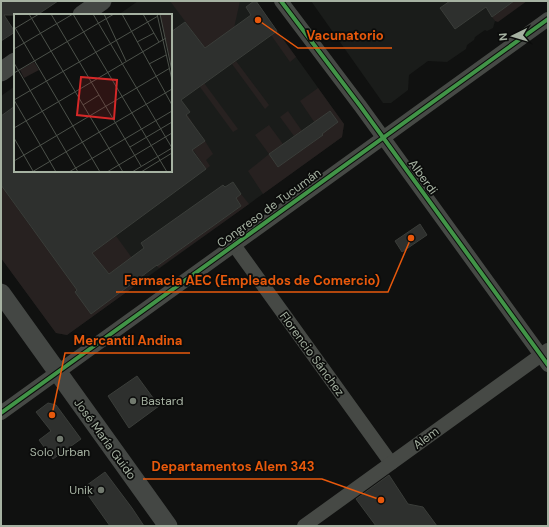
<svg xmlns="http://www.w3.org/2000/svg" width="549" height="527" font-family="'DM Sans',sans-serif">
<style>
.built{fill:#1a1c1a}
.green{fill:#272120;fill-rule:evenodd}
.building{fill:#2e302e;stroke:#3a3d39}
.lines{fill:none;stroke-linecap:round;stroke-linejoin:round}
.street{stroke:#464945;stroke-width:14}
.secondary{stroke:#444744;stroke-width:19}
.cycleway-casing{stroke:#0b0c0b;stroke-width:6}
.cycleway{stroke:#419447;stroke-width:4}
.poi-dot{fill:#727a6f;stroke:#0b0c0b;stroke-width:1.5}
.labels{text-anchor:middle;stroke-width:3.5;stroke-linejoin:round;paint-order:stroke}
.street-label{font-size:12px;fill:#a6b2a2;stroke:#0b0c0b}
.poi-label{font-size:12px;fill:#a6b2a2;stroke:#0b0c0b;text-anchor:start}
.inset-road{fill:none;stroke:#4c514a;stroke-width:1}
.view{fill:#d62828;fill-opacity:0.15;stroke:#d62828;stroke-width:2}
.inset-edge{fill:none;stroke:#a6b2a2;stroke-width:2}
.leader{fill:none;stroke:#e8590c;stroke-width:1.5}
.callout-dot{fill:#e8590c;stroke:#0b0c0b;stroke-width:1.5}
.callout-label{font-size:13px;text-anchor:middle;font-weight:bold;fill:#e8590c;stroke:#0b0c0b;stroke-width:3.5;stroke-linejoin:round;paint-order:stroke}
</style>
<rect width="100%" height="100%" fill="#101110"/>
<g class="built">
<polygon points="138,1 256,1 344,124 342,137 67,335 56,333 1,258 1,96 15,86 15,171 171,171 171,15 118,15"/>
<polygon points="311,1 514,1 493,16 495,21 493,28 487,31 485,30 475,37 474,40 467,45 466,49 447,62 428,61 409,75 408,90 391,103 383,103"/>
</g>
<g class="green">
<polygon points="170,1 240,1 230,46 205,48"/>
<polygon points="514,1 527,1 498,22 495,21 492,17"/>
<polygon points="277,31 296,57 290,62 271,35"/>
<polygon points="236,61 269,105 265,109 232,64"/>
<polygon points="204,83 238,129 233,132 200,87"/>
<path d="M318,88L344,124L342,137L263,194L248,171L269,154L255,135L269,125L283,144L269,154L278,167L323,135L300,101ZM330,111L338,122L326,131L318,120Z"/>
<polygon points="288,111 302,131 294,136 280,117"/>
<polygon points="187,114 195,127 184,135 205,141 213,154 206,160 210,166 206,169 194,151 186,156 178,120"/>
<polygon points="1,185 33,230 88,190 65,272 116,236 132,258 109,274 105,269 75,291 91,314 144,274 146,278 67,335 56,333 1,258"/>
<polygon points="241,194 249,204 159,268 157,266 241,206 236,198"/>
</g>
<g class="building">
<polygon points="1,1 58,1 37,15 4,15 15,32 1,41"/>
<polygon points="254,1 256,1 277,31 181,100 190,112 186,115 205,141 192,150 206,169 92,253 109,274 144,248 141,243 223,185 225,187 233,182 241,194 236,198 241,206 157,266 157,265 91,314 75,292 77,290 1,185 1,116 15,106 15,171 171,171 171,32 185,22 205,48 251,15 246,7"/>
<polygon points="450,1 514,1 492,17 486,7 455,29 440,8"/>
<polygon points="330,111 338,122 322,134 323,135 278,167 269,154"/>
<polygon points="420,224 427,235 402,252 395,241"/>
<polygon points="137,376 159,406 129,428 108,396"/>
<polygon points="48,403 56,405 81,439 53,459 39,440 51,431 36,412"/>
<polygon points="105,472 132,508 144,526 110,526 83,488"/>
<polygon points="389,475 408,504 423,507 437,526 376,526 356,499"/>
</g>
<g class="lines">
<g class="street">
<polyline points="281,1 361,107 548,365"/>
<polyline points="234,245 391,463"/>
<polyline points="1,413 548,19"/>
<polyline points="304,526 548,350"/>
</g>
<g class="secondary">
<polyline points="82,15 102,1"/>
<polyline points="1,72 15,62"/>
<polyline points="1,293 168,526"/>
</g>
<g class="cycleway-casing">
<g id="cycleway">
<polyline points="281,1 361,107 548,365"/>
<polyline points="1,413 548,19"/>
</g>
</g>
<use href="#cycleway" class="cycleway"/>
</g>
<g class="poi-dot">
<circle cx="133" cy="401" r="4"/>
<circle cx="60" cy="439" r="4"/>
<circle cx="101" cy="490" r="4"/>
</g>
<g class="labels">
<g class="street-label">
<text transform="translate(423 177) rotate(54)" y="4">Alberdi</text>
<text transform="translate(269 208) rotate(-36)" y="4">Congreso de Tucumán</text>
<text transform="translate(312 354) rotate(54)" y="4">Florencio Sánchez</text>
<text transform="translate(426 438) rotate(-36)" y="4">Alem</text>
<text transform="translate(105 439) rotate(54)" y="4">José María Guido</text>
</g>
<g class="poi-label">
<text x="141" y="405">Bastard</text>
<text x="60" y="456" text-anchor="middle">Solo Urban</text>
<text x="93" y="494" text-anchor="end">Unik</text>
</g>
</g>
<g transform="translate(14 14)">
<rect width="158" height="158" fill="#101110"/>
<path d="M146,0L157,1L158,55ZM20,48L25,56L10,64L6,56Z" fill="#272120"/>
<path class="inset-road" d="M15,0L109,158M37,0L127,152M59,0L153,158M79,0L158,134M90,0L112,47M108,0L158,91M129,0L145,28M143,0L158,66M146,0L158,57M0,12L86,158M0,15L25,0M123,28L140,19M0,35L59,0M0,49L64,158M135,50L152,41M0,59L100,0M0,86L144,2M0,86L42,158M69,91L85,81M0,114L152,24M0,124L19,157M116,133L158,108M0,147L156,54M18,158L158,75M55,158L158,97M93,158L158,119M118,158L158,134M127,158L158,139"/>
<path class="view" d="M67,63L103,66L100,105L63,101Z"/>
<rect width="158" height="158" class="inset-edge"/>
</g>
<path class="leader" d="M258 20L298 48H392M411 238L388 292H116M52 415L65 353H190M381 500L322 479H143"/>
<g class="callout-dot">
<circle cx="258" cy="20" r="4"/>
<circle cx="411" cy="238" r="4"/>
<circle cx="52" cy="415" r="4"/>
<circle cx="381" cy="500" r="4"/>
</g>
<g class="callout-label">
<text x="345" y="40">Vacunatorio</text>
<text x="252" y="285">Farmacia AEC (Empleados de Comercio)</text>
<text x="128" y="345">Mercantil Andina</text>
<text x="233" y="471">Departamentos Alem 343</text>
</g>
<rect width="549" height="527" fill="none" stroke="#a6b2a2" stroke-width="4"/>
<g transform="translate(513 36) rotate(265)" stroke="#0b0c0b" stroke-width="3" paint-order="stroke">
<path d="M0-3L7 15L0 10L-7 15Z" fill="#a6b2a2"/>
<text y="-6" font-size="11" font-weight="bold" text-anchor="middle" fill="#a6b2a2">N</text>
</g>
</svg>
